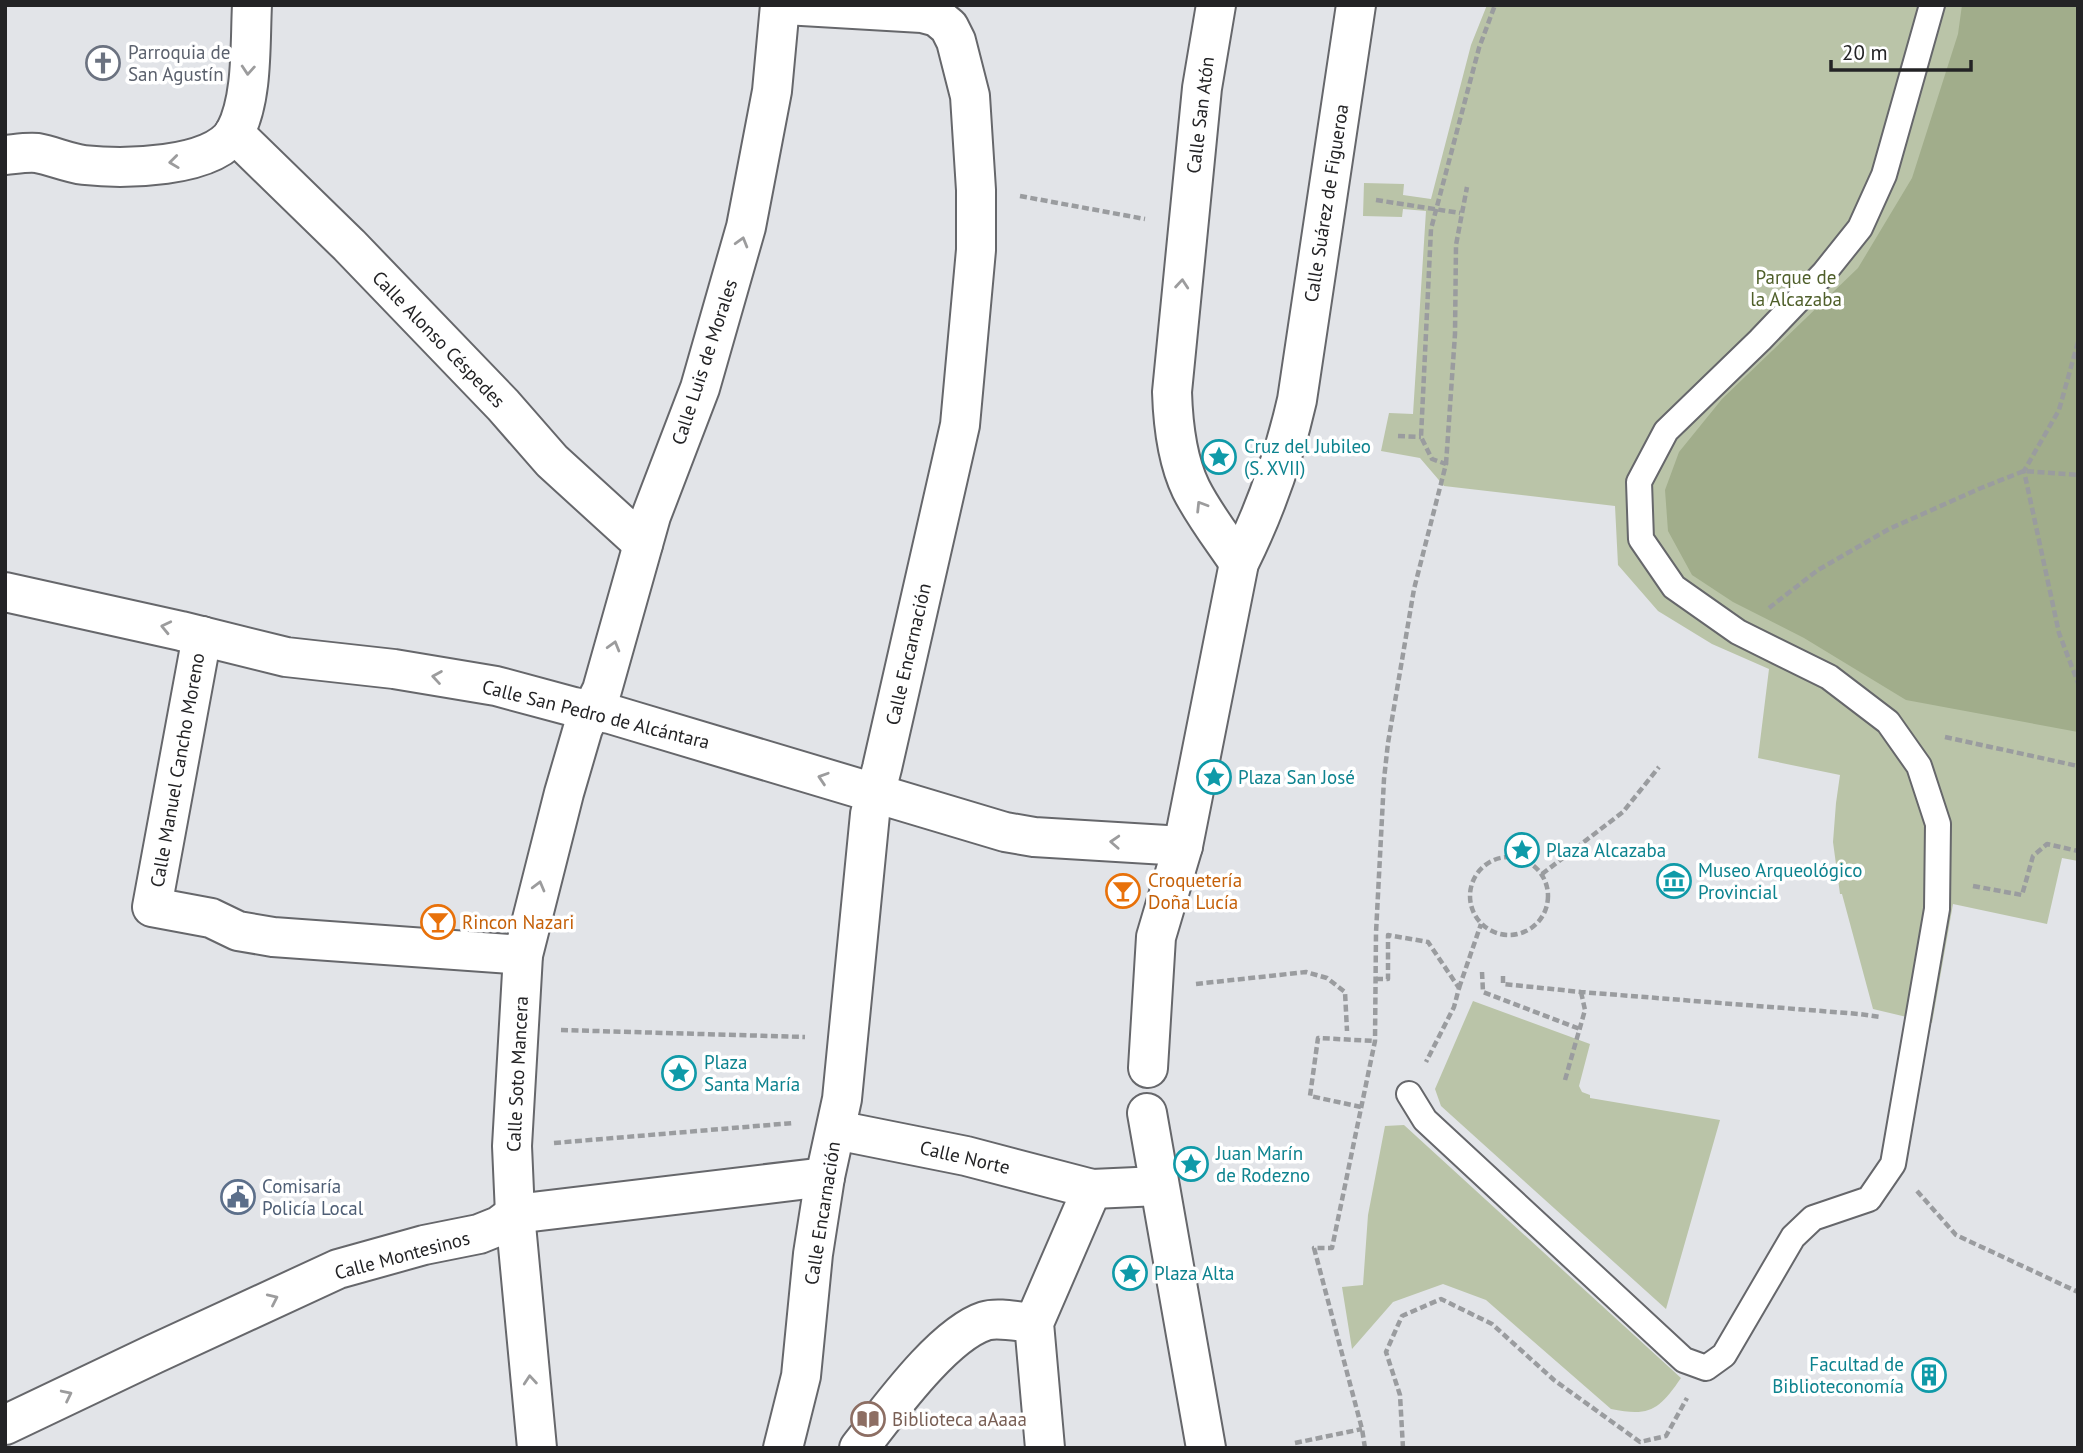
<svg xmlns="http://www.w3.org/2000/svg" width="2083" height="1453" font-family="'PT Sans',sans-serif">
<style>
.green{fill:#bac4a8}
.forest{fill:#a1ad8b}
.lines{fill:none;stroke-linecap:round;stroke-linejoin:round}
.lane-casing{stroke:#66676b;stroke-width:28}
.street-casing{stroke:#66676b;stroke-width:42}
.path{stroke:#9a9c9f;stroke-width:4.5;stroke-dasharray:7 3.5;stroke-linecap:butt}
.lane{stroke:#fff;stroke-width:24}
.street{stroke:#fff;stroke-width:38}
.oneway{stroke:#9c9c9d}
.labels{text-anchor:middle;stroke-width:7;stroke-linejoin:round;paint-order:stroke}
.worship-label{font-size:19px;fill:#5b616d;stroke:#fff;text-anchor:start}
.street-label{font-size:19px;fill:#232325;stroke:#fff}
.park-label{font-size:19px;fill:#4f5f2a;stroke:#fff}
.culture-label{font-size:19px;fill:#0d838f;stroke:#fff;text-anchor:start}
.food-label{font-size:19px;fill:#c56008;stroke:#fff;text-anchor:start}
.service-label{font-size:19px;fill:#4e5e75;stroke:#fff;text-anchor:start}
.education-label{font-size:19px;fill:#785e54;stroke:#fff;text-anchor:start}
</style>
<rect width="100%" height="100%" fill="#e2e4e8"/>
<g class="green">
<polygon points="1487,5 2078,5 2078,861 2062,858 2047,924 1953,904 1932,1023 1873,1009 1842,894 1840,894 1833,842 1836,803 1840,775 1758,758 1769,669 1712,644 1658,611 1618,565 1615,506 1444,486 1420,458 1381,451 1389,413 1413,414 1426,211 1403,209 1402,217 1363,216 1364,183 1404,184 1403,195 1431,199 1471,45"/>
<polygon points="1473,1001 1590,1044 1579,1086 1582,1092 1590,1095 1590,1098 1720,1120 1666,1309 1441,1106 1435,1089"/>
<path d="M1404,1125L1681,1378C1659,1410 1650,1417 1611,1409L1486,1300L1443,1284L1393,1302L1352,1349L1342,1287L1363,1285L1368,1215L1385,1126Z"/>
</g>
<polygon class="forest" points="1962,5 2078,5 2078,732 1906,700 1804,638 1733,602 1692,575 1668,531 1665,490 1679,452 1722,399 1858,268 1912,178 1958,34"/>
<g class="lines">
<g class="lane-casing">
<polyline id="lane" points="1409,1094 1425,1120 1684,1360 1706,1368 1724,1355 1793,1237 1813,1218 1869,1199 1893,1164 1937,909 1938,824 1919,766 1888,722 1829,677 1738,632 1674,587 1641,539 1639,482 1666,431 1760,340 1824,273 1860,228 1884,175 1932,5"/>
</g>
<g class="street-casing">
<g id="street">
<path d="M1216,5L1202,88L1172,392C1173,424 1177,460 1191,489C1204,515 1223,539 1239,563"/>
<polyline points="234,133 349,245 503,405 552,461 643,544"/>
<path d="M5,155C16,154 27,152 37,153C53,156 68,163 84,165C121,169 214,169 235,132C253,98 250,43 252,5"/>
<polyline points="5,592 181,631 286,657 394,669 496,686 574,707 610,714 1005,832 1034,837 1183,846"/>
<polyline points="202,636 152,907 211,918 238,931 273,937 523,955"/>
<path d="M1148,1068L1156,937L1183,846L1239,563C1265,511 1284,457 1297,400L1356,5"/>
<polyline points="1147,1113 1206,1448"/>
<polyline points="836,1130 966,1156 1092,1189 1159,1186"/>
<polyline points="5,1425 154,1354 338,1269 424,1245 479,1234 499,1226 515,1214 825,1177"/>
<polyline points="537,1448 515,1214 512,1146 523,955 564,793 583,728 602,690 651,516 700,388 746,227 772,91 780,5"/>
<polyline points="783,1448 801,1376 813,1254 825,1177 842,1099 870,814 882,768 960,425 976,250 976,190 970,96 956,41 949,27 937,17 922,13 785,5"/>
<path d="M859,1448C887,1413 942,1335 985,1321C998,1317 1020,1322 1034,1323"/>
<polyline points="1045,1448 1034,1323 1092,1189"/>
</g>
</g>
<g class="path">
<polyline points="1020,196 1145,219"/>
<polyline points="1376,200 1460,213"/>
<polyline points="2078,342 2059,410 2024,471 2059,633 2078,683"/>
<polyline points="1398,436 1421,437"/>
<polyline points="1446,464 1455,334 1456,245 1467,187"/>
<polyline points="1769,608 1818,570 1889,529 1981,488 2024,471 2078,475"/>
<polyline points="1945,737 2078,766"/>
<circle cx="1509" cy="896" r="39"/>
<polyline points="1542,874 1623,812 1659,767"/>
<polyline points="1973,886 2022,895 2033,856 2047,844 2078,851"/>
<polyline points="1482,972 1483,992 1580,1029"/>
<polyline points="1503,976 1503,984 1581,992 1859,1014 1881,1017"/>
<polyline points="1376,979 1388,979 1388,935 1428,942 1459,988 1454,1007 1426,1062"/>
<polyline points="1196,984 1306,972 1327,978 1345,992 1347,1031"/>
<polyline points="1459,988 1481,924"/>
<polyline points="561,1030 805,1037"/>
<polyline points="1565,1080 1585,1010 1581,992"/>
<polyline points="1361,1107 1310,1096 1318,1038 1375,1041"/>
<polyline points="554,1143 793,1123"/>
<polyline points="1917,1191 1956,1235 2078,1292"/>
<polyline points="1295,1443 1362,1429"/>
<polyline points="1365,1448 1362,1429 1314,1248 1332,1248 1375,1041 1376,933 1384,779 1388,743 1414,589 1446,464 1432,459 1421,437 1431,229 1479,48 1495,5"/>
<polyline points="1403,1448 1400,1395 1386,1352 1402,1316 1441,1299 1492,1324 1554,1380 1640,1442 1666,1436 1687,1398"/>
</g>
<use href="#lane" class="lane"/>
<use href="#street" class="street"/>
</g>
<defs><path id="oneway-chevron" d="M-2-3.5L2.5 0L-2 3.5" fill="none" stroke-width="1.6" stroke-linecap="round" stroke-linejoin="round" transform="scale(1.75)"/></defs>
<g class="oneway">
<use href="#oneway-chevron" transform="translate(248 70) rotate(94)"/>
<use href="#oneway-chevron" transform="translate(174 162) rotate(173)"/>
<use href="#oneway-chevron" transform="translate(742 242) rotate(-74)"/>
<use href="#oneway-chevron" transform="translate(1182 284) rotate(-85)"/>
<use href="#oneway-chevron" transform="translate(1201 506) rotate(-122)"/>
<use href="#oneway-chevron" transform="translate(166 627) rotate(-167)"/>
<use href="#oneway-chevron" transform="translate(614 646) rotate(-74)"/>
<use href="#oneway-chevron" transform="translate(437 677) rotate(-171)"/>
<use href="#oneway-chevron" transform="translate(823 778) rotate(-162)"/>
<use href="#oneway-chevron" transform="translate(1115 842) rotate(-177)"/>
<use href="#oneway-chevron" transform="translate(539 886) rotate(-75)"/>
<use href="#oneway-chevron" transform="translate(273 1299) rotate(-25)"/>
<use href="#oneway-chevron" transform="translate(530 1380) rotate(-95)"/>
<use href="#oneway-chevron" transform="translate(67 1395) rotate(-26)"/>
</g>
<defs>
<g id="church-ring" transform="scale(1.75)"><circle r="9.5" fill="#fff" stroke="#6b7280" stroke-width="1.5"/><path d="M-1.2-6h2.4v3.5h3.3v2.4h-3.3V6h-2.4V-.1h-3.3v-2.4h3.3Z" fill="#6b7280"/></g>
<g id="sight-ring" transform="scale(1.75)"><circle r="9.5" fill="#fff" stroke="#0f9aa8" stroke-width="1.5"/><path d="M0-6L1.8-2.2L6-1.7L2.9 1.2L3.7 5.4L0 3.3L-3.7 5.4L-2.9 1.2L-6-1.7L-1.8-2.2Z" fill="#0f9aa8"/></g>
<g id="museum-ring" transform="scale(1.75)"><circle r="9.5" fill="#fff" stroke="#0f9aa8" stroke-width="1.5"/><path d="M0-6L6-3V-2H-6V-3ZM-5-1h2V3h-2ZM-1-1h2V3h-2ZM3-1h2V3H3ZM-6 4H6V6H-6Z" fill="#0f9aa8"/></g>
<g id="bar-ring" transform="scale(1.75)"><circle r="9.5" fill="#fff" stroke="#e8710a" stroke-width="1.5"/><path d="M-6-5H6L.8 .8V4.5H3.5V6h-7V4.5H-.8V.8Z" fill="#e8710a"/></g>
<g id="civic-ring" transform="scale(1.75)"><circle r="9.5" fill="#fff" stroke="#5c6f8a" stroke-width="1.5"/><path d="M-.6-6.5H3V-4.5H.6V-3L4-1V1h2V6H-6V1h2V-1L-.6-3ZM-1.2 2.5V6h2.4V2.5Z" fill="#5c6f8a"/></g>
<g id="building-ring" transform="scale(1.75)"><circle r="9.5" fill="#fff" stroke="#0f9aa8" stroke-width="1.5"/><path d="M-4-6H4V6H1V3H-1V6H-4ZM-2.5-4.3h1.7v1.8h-1.7ZM.8-4.3h1.7v1.8H.8ZM-2.5-1h1.7V.8h-1.7ZM.8-1h1.7V.8H.8Z" fill="#0f9aa8"/></g>
<g id="library-ring" transform="scale(1.75)"><circle r="9.5" fill="#fff" stroke="#8d6e63" stroke-width="1.5"/><path d="M-6-4Q-3-5.5-.7-3.5V5Q-3 3-6 4ZM6-4Q3-5.5 .7-3.5V5Q3 3 6 4Z" fill="#8d6e63"/></g>
</defs>
<g fill-rule="evenodd">
<use href="#church-ring" x="103" y="63"/>
<use href="#sight-ring" x="1219" y="457"/>
<use href="#sight-ring" x="1214" y="777"/>
<use href="#sight-ring" x="1522" y="850"/>
<use href="#museum-ring" x="1674" y="881"/>
<use href="#bar-ring" x="1123" y="891"/>
<use href="#bar-ring" x="438" y="922"/>
<use href="#sight-ring" x="679" y="1073"/>
<use href="#sight-ring" x="1191" y="1164"/>
<use href="#civic-ring" x="238" y="1197"/>
<use href="#sight-ring" x="1130" y="1273"/>
<use href="#building-ring" x="1929" y="1375"/>
<use href="#library-ring" x="868" y="1419"/>
</g>
<g class="labels">
<g class="worship-label">
<text x="128" y="59">Parroquia de<tspan x="128" dy="22">San Agustín</tspan></text>
</g>
<g class="street-label">
<text transform="translate(1200 115) rotate(-83)" y="7">Calle San Atón</text>
<text transform="translate(1326 203) rotate(-81)" y="7">Calle Suárez de Figueroa</text>
<text transform="translate(439 339) rotate(46)" y="7">Calle Alonso Céspedes</text>
<text transform="translate(704 362) rotate(-72)" y="7">Calle Luis de Morales</text>
<text transform="translate(908 654) rotate(-77)" y="7">Calle Encarnación</text>
<text transform="translate(596 714) rotate(14)" y="7">Calle San Pedro de Alcántara</text>
<text transform="translate(177 770) rotate(-80)" y="7">Calle Manuel Cancho Moreno</text>
<text transform="translate(517 1074) rotate(-87)" y="7">Calle Soto Mancera</text>
<text transform="translate(965 1157) rotate(13)" y="7">Calle Norte</text>
<text transform="translate(822 1213) rotate(-81)" y="7">Calle Encarnación</text>
<text transform="translate(402 1255) rotate(-15)" y="7">Calle Montesinos</text>
</g>
<g class="park-label">
<text x="1796" y="284">Parque de<tspan x="1796" dy="22">la Alcazaba</tspan></text>
</g>
<g class="culture-label">
<text x="1244" y="453">Cruz del Jubileo<tspan x="1244" dy="22">(S. XVII)</tspan></text>
<text x="1238" y="784">Plaza San José</text>
<text x="1546" y="857">Plaza Alcazaba</text>
<text x="1698" y="877">Museo Arqueológico<tspan x="1698" dy="22">Provincial</tspan></text>
<text x="704" y="1069">Plaza<tspan x="704" dy="22">Santa María</tspan></text>
<text x="1216" y="1160">Juan Marín<tspan x="1216" dy="22">de Rodezno</tspan></text>
<text x="1154" y="1280">Plaza Alta</text>
<text x="1904" y="1371" text-anchor="end">Facultad de<tspan x="1904" dy="22">Biblioteconomía</tspan></text>
</g>
<g class="food-label">
<text x="1148" y="887">Croquetería<tspan x="1148" dy="22">Doña Lucía</tspan></text>
<text x="462" y="929">Rincon Nazari</text>
</g>
<g class="service-label">
<text x="262" y="1193">Comisaría<tspan x="262" dy="22">Policía Local</tspan></text>
</g>
<g class="education-label">
<text x="892" y="1426">Biblioteca aAaaa</text>
</g>
</g>
<rect width="2083" height="1453" fill="none" stroke="#232325" stroke-width="14"/>
<path d="M1831 60v10h140v-10" fill="none" stroke="#232325" stroke-width="3.5"/>
<text x="1842" y="60" font-size="21" fill="#232325" stroke="#ffffff" stroke-width="5" paint-order="stroke">20 m</text>
</svg>
